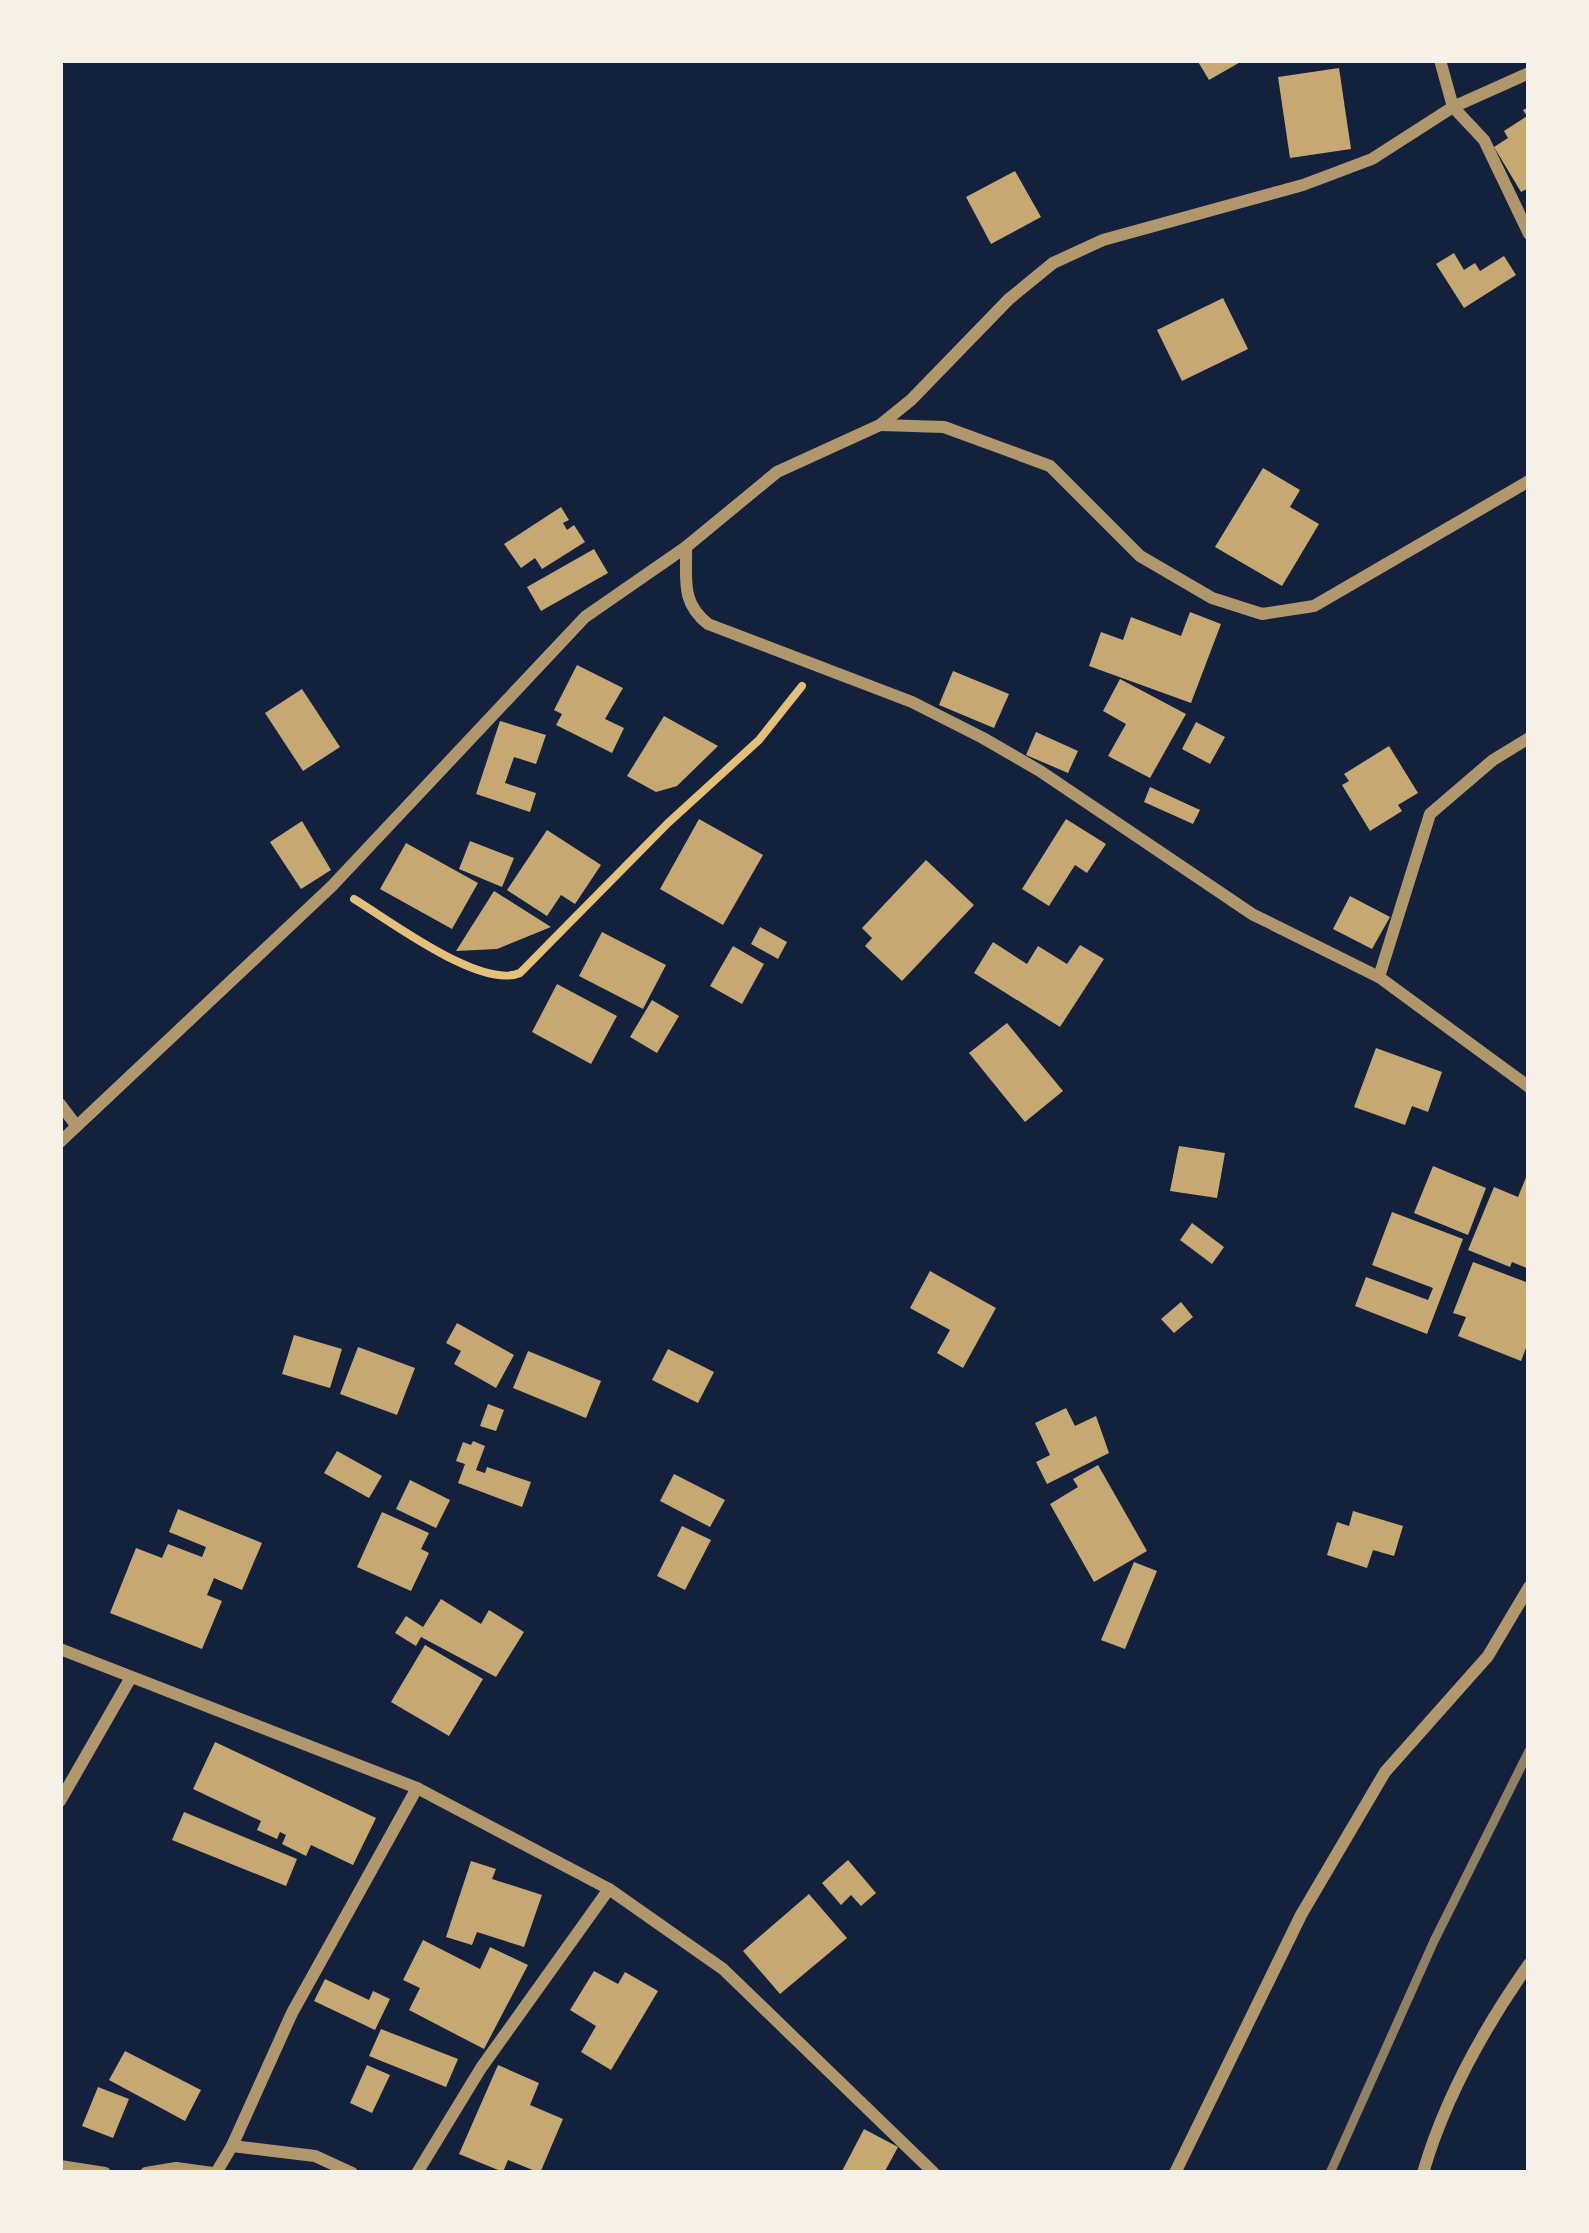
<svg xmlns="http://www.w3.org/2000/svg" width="1589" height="2233" font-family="Bitter,serif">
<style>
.building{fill:#c6a872}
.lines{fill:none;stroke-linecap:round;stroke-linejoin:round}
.path{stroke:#e5c07b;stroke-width:8}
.minor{stroke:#b1986c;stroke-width:12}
.rail{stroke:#918062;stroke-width:9}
</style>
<rect width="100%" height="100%" fill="#14213d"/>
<g class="building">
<polygon points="1197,60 1244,60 1209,80"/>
<polygon points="1339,68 1351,149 1290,158 1278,77"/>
<polygon points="1529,107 1529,188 1521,192 1494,147 1508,138 1504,131 1527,116 1523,110"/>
<polygon points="1015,171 1041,217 991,244 966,197"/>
<polygon points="1454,253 1464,270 1475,263 1480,271 1504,256 1516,275 1464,308 1436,264"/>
<polygon points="1223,298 1248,349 1182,381 1157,330"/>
<polygon points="1263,468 1300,490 1290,507 1319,524 1282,586 1215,547"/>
<polygon points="561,507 569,520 563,523 567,530 574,525 585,542 542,569 535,558 521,568 504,544"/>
<polygon points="594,549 608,573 541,611 527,587"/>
<polygon points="1190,612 1221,624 1191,703 1089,666 1101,632 1123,640 1131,617 1181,636"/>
<polygon points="577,665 623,688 605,719 624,728 612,753 556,725 562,714 554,710"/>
<polygon points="953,671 1009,694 994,728 939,705"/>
<polygon points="1120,679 1186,714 1150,778 1108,756 1126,724 1103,711"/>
<polygon points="302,689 340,747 303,771 265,713"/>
<polygon points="664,716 718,746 677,786 656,792 627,776"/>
<polygon points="500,721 546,735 536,764 514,757 505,783 536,793 530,812 476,794"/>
<polygon points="1196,722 1225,737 1210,764 1182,749"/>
<polygon points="1036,732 1078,751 1068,773 1026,755"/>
<polygon points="1389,746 1418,793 1398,805 1402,811 1370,831 1342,785 1349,781 1344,774"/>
<polygon points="1150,787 1200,810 1193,824 1144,802"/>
<polygon points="699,819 763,855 723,925 660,889"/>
<polygon points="1066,819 1106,844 1087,873 1075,865 1049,906 1022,889"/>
<polygon points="302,821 331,870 301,889 270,842"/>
<polygon points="547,830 601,865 575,904 561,895 547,916 507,890"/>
<polygon points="470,841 514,858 502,887 459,869"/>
<polygon points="406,843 478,883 452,929 380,889"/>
<polygon points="926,860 974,905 902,981 865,946 872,938 862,928"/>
<polygon points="494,891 551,927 497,949 456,951"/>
<polygon points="1350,896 1390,917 1372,949 1333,929"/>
<polygon points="760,927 787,942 778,959 751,944"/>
<polygon points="602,932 666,965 643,1009 579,976"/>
<polygon points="993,942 1027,964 1038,946 1067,964 1080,945 1104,959 1060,1027 974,973"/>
<polygon points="733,946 764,964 742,1004 710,986"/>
<polygon points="557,984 617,1016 591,1064 532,1032"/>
<polygon points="652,1000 679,1016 657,1053 630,1037"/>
<polygon points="1007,1023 1063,1091 1025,1122 969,1053"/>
<polygon points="1376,1048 1442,1072 1428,1112 1412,1106 1405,1125 1354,1107"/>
<polygon points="1179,1146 1225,1153 1217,1198 1170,1191"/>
<polygon points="1433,1166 1486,1188 1468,1235 1414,1213"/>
<polygon points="1529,1170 1529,1269 1512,1262 1510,1267 1468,1250 1494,1187 1518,1197"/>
<polygon points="1392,1212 1463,1239 1427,1334 1355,1306 1366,1277 1428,1300 1433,1288 1372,1265"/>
<polygon points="1192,1223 1224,1247 1212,1264 1180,1240"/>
<polygon points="1473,1262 1529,1283 1529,1340 1521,1361 1458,1336 1466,1317 1453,1313"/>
<polygon points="930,1271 996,1308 963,1368 937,1353 950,1330 910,1308"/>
<polygon points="1181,1302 1193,1317 1174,1333 1161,1319"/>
<polygon points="457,1323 514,1355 496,1388 454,1364 461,1351 446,1343"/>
<polygon points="294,1335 342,1349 330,1388 282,1374"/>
<polygon points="358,1347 415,1368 397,1415 340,1394"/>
<polygon points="668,1349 714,1372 698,1403 652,1380"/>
<polygon points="528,1351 601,1381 586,1418 513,1388"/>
<polygon points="488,1404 504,1410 496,1431 480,1426"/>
<polygon points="1066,1408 1075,1426 1096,1416 1109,1453 1047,1484 1036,1462 1050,1455 1035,1423"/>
<polygon points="473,1441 485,1446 476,1470 485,1473 487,1467 531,1482 522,1507 458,1483 465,1464 456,1461 463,1442 471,1445"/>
<polygon points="337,1451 382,1476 369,1498 324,1473"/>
<polygon points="1098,1465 1147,1551 1094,1582 1050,1504 1078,1487 1073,1479"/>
<polygon points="674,1474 725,1500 710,1527 660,1501"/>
<polygon points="410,1480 450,1500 436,1528 396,1509"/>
<polygon points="178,1509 262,1543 242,1590 214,1578 207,1595 222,1601 202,1649 110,1613 136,1548 162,1558 168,1544 202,1557 206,1547 169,1532"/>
<polygon points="1353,1511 1403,1526 1394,1556 1373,1550 1367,1568 1327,1555 1337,1522 1349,1526"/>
<polygon points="382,1512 429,1533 421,1549 429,1553 411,1591 357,1567"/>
<polygon points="682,1526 711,1540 685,1590 657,1576"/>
<polygon points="1134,1562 1157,1571 1125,1649 1101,1640"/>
<polygon points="441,1599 481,1624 489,1610 524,1632 496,1677 421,1637 416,1646 395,1633 406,1616 423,1627"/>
<polygon points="425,1645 483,1679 449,1736 391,1702"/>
<polygon points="215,1742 376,1818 353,1865 311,1845 306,1856 282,1844 286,1835 280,1832 277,1839 257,1830 261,1821 193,1789"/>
<polygon points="184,1812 297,1859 286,1886 172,1840"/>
<polygon points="848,1860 876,1893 861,1906 851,1895 841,1905 822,1883"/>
<polygon points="471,1861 496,1869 492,1879 542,1895 524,1947 477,1932 472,1945 446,1937"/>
<polygon points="809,1894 847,1938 780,1994 743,1951"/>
<polygon points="423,1940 480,1969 490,1947 528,1965 484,2049 409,2010 420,1988 403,1980"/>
<polygon points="594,1971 618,1984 625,1972 658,1991 611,2070 581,2052 596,2026 570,2010"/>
<polygon points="325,1979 369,2000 373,1991 390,1999 375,2030 314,2001"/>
<polygon points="381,2029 458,2059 446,2087 369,2056"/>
<polygon points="125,2051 201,2090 185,2121 109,2080"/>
<polygon points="367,2065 390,2075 372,2113 350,2103"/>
<polygon points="498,2065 539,2083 530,2105 563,2119 540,2173 508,2160 503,2172 459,2154"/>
<polygon points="98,2087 129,2099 113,2138 82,2126"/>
<polygon points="864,2129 898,2147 884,2173 841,2173"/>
</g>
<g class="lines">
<path class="path" d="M354,899C389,920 481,990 520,973L668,823L759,740L802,686"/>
<g class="minor">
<polyline points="1440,60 1453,107 1484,140 1529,234"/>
<polyline points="881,425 944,427 1050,466 1140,556 1212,598 1262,614 1314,606 1529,481"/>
<path d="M686,547C687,579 680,602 708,624L912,702L983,738L1040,771L1252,914L1379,977L1529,1087"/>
<polyline points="1379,977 1430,814 1493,760 1529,738"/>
<polyline points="60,1104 75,1124"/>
<polyline points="60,1142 332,886 585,617 686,547 777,472 880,425 911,400 1009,299 1053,263 1103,240 1303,185 1372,159 1453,107 1529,73"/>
<polyline points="60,1649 417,1788 609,1889 723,1969 934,2173"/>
<polyline points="60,1801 130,1679"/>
<polyline points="232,2146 315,2156 352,2173"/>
<polyline points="60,2166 105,2173"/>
<polyline points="146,2173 176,2168 213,2173"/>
<polyline points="216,2173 232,2146 292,2013 417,1788"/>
<polyline points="417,2173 481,2068 609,1889"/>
<polyline points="1175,2173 1301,1915 1385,1772 1488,1656 1529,1587"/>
<path d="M1423,2173C1445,2097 1484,2028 1529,1964"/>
</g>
<polyline class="rail" points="1330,2173 1434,1941 1529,1751"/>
</g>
<rect width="1589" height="2233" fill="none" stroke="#f6f1e7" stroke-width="126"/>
</svg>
